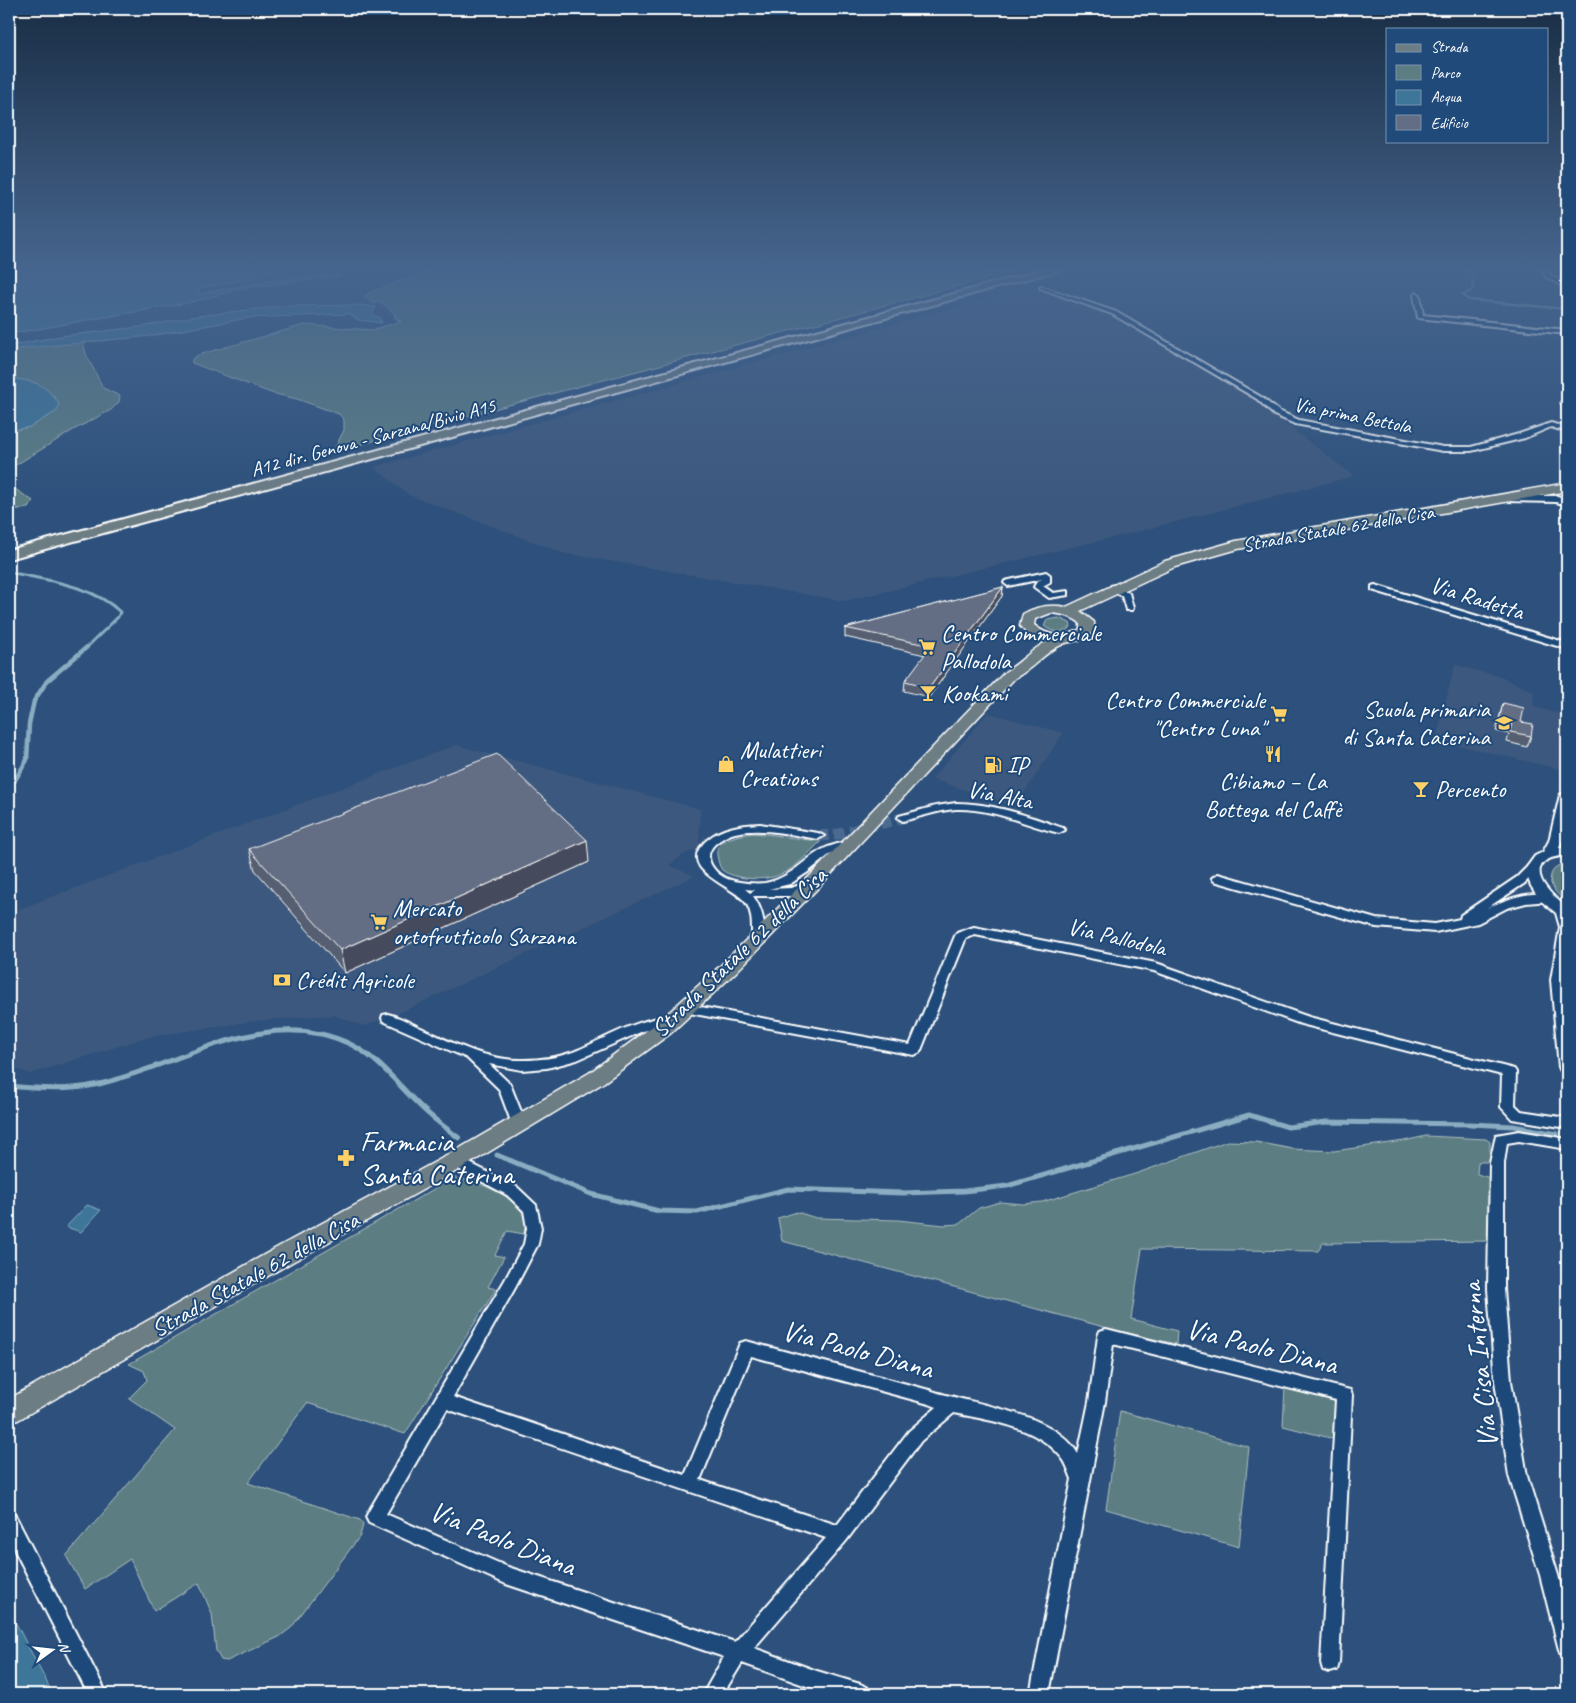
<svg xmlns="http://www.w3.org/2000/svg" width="1576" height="1703" font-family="Caveat,sans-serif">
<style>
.built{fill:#3d597e}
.green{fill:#5c7e83;stroke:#aebec1}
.water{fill:#3e7699;stroke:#8badc2}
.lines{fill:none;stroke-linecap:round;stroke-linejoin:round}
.stream-far3{stroke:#8badc2;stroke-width:2.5}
.stream-far2{stroke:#8badc2;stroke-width:3}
.stream-far1{stroke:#8badc2;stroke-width:4.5}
.stream{stroke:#8badc2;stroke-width:5}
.minor-tunnel{stroke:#4c6b90;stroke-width:11;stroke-dasharray:11 5;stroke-linecap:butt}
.minor-casing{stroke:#fff;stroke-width:4}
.tertiary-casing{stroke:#fff;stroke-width:4}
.primary-casing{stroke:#fff;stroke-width:3}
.motorway-casing{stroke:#fff;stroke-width:4}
.minor{fill:#1f4a7a;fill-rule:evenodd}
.tertiary{fill:#1f4a7a;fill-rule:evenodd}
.primary{fill:#6d7d84;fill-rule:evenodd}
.motorway{fill:#6d7d84;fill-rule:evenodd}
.wall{fill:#555e71;stroke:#fff}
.shaded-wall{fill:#454c5c;stroke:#fff}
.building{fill:#636d83;stroke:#fff}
.labels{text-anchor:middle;stroke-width:4;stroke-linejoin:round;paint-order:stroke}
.far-street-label{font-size:20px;fill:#fff;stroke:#1f4a7a}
.street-label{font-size:24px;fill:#fff;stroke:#1f4a7a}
.poi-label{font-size:24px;fill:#fff;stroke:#1f4a7a;text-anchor:start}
.near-poi-label{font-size:29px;fill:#fff;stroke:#1f4a7a;text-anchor:start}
.near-street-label{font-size:29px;fill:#fff;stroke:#1f4a7a}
</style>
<rect width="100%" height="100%" fill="#2d517c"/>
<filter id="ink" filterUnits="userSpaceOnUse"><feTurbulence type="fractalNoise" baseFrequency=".02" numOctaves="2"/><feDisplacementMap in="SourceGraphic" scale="10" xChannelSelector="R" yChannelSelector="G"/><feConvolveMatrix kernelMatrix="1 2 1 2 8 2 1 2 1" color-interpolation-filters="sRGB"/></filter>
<g filter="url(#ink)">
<g class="built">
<polygon points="1029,287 1114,316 1249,396 1354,476 1144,530 845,601 563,553 409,495 374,467"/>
<polygon points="1455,665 1498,676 1533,691 1534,707 1567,716 1567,730 1560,769 1436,740"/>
<polygon points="988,713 1063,733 1015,807 932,779"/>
<polygon points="456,745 700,809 699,848 684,854 669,865 694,876 388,1018 363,1026 334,1015 254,1021 148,1037 30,1074 9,1066 9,913"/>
</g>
<g class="green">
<polygon points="440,267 1030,267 343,449 335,448 344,430 344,420 339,414 297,399 271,393 192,363 192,359 198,355 304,325 372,330 401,321 395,318 395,314 382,303 373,303 364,297 368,293"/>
<path d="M83,341L86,354L103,388L120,396L119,402L111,410L75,429L9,469V431L30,427L59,404C46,383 32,381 9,378V350Z"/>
<polygon points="9,485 33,501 28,508 9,510"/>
<path d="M1059,618L1070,623L1071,627C1063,634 1052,633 1044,626L1047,620Z"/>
<path d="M752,833C776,834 798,840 821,841C809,853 795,869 779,875C765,881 735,880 722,870C719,866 718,860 717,855C716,850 718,845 723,842C731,836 743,835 752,833Z"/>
<path d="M1567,861V902C1548,889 1542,871 1567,861Z"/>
<polygon points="1426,1136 1486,1139 1490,1142 1490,1162 1478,1162 1477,1174 1490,1178 1490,1241 1323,1243 1318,1251 1142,1249 1131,1319 1177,1331 1176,1344 1119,1331 782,1241 778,1218 797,1212 816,1218 898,1220 944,1225 959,1224 979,1208 1000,1202 1023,1204 1042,1202 1138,1173 1227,1141 1256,1142 1292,1149 1334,1151 1404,1141"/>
<path d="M453,1178C470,1178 505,1193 517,1205C525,1213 526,1223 524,1234L507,1231L495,1255L504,1257L488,1287L496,1289L405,1434L307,1403L248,1483L360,1520L363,1525L360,1536L291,1628L279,1637L227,1661L221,1660L216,1651L212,1614L199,1583L154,1611L130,1559L85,1589L66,1556L175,1430L129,1398L147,1380L144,1371L129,1364Z"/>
<polygon points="1285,1387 1333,1400 1337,1406 1334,1439 1283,1426"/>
<polygon points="1120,1411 1249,1447 1239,1547 1106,1509"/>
</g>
<g class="water">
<path d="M59,267H287L255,278L198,288V294C245,285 293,275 341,274V276L244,288L192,302L9,334V274Z"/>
<polygon points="362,305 376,307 372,314 380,318 382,323 358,320 349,314 248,318 150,336 9,350 9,346 61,336 140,327 197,316 282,306"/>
<path d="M9,378C32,381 46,383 59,404L57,411L30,427L9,431Z"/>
<polygon points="87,1205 101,1210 81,1232 66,1227"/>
<polygon points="9,1610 53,1694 9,1694"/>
</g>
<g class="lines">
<polyline class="stream-far3" points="1434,267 1469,271 1476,274 1472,281 1474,289 1463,295 1469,300 1567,309"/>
<path class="stream-far2" d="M9,572C45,580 93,585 120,612L118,617L85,649"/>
<polyline class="stream-far1" points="9,790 27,760 29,724 34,701 47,681 87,647"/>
<g class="stream">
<path d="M9,1086C39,1089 70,1091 99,1084C181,1065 266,1004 350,1044C379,1058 399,1086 421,1107C433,1119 446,1128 459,1138"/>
<polyline points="497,1155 591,1194 659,1211 697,1212 788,1189 902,1193 964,1191 1007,1186 1249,1115 1288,1127 1326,1122 1470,1124 1513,1126 1557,1134"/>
</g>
<polyline class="minor-tunnel" points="818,836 835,835 903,818"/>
<g class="minor-casing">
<g id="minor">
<polygon points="983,267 991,267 994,270 989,271"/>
<polygon points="1541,267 1547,267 1550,275 1567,284 1567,288 1546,277"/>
<polygon points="1040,286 1116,312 1261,397 1279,411 1299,420 1443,447 1471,447 1519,434 1551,423 1567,428 1567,432 1551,427 1525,438 1471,451 1443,451 1295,424 1274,415 1257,399 1112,314 1040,288"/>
<polygon points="1417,293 1420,295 1423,315 1567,330 1567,334 1418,318 1414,295"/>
<polygon points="1567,396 1567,409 1564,409 1561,402 1565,397"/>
<polygon points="1046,572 1050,575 1050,582 1043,586 1053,593 1068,591 1068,595 1049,598 1034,587 1037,581 1042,579 1008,586 1004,583 1005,581"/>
<polygon points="1114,585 1129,593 1133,608 1132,610 1126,610 1122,596 1111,590 1111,586"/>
<polygon points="1375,585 1567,643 1567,649 1372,590 1372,586"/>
<path d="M956,803C993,803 1028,816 1063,828L1065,830L1059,833C1025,825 993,808 956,809C938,810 921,817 903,821L898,818L899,816L936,806Z"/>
<path d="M760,824L818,833L824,836L818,839C792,835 762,827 735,833C727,835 721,839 715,844C700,858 716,876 731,880C740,883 756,884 765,883C790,878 800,863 820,851C828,846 840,843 849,841L855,844L853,846L829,855L808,872L790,884L769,889L791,888L809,882L815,886L813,889L792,896H753C763,910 765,923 764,940L758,944L752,940C752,928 753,913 746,903C734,885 673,870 707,840C722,827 741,825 760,824ZM745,889L755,890L750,893Z"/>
<path d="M1534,863L1540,866L1525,883L1487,908C1504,900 1530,890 1549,895L1551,898L1549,901L1526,903L1507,908L1478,923L1435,932L1376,927L1214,881L1212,878L1218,874L1376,919L1435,924L1460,919L1461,915L1517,877L1530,864Z"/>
<polygon points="974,927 1156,963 1309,1017 1514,1069 1516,1072 1515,1105 1521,1111 1567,1118 1567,1128 1512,1119 1501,1107 1502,1075 1301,1024 1154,971 975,935 966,938 921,1050 919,1053 914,1055 684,1012 680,1011 678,1008 680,1005 684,1004 910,1045 955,936 957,933"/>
<path d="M388,1014C400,1017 412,1024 423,1029C454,1044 489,1061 524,1060C540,1060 555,1058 570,1053C595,1045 647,1011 674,1019L675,1022L674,1025L643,1031L577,1060L547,1068L522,1070L489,1064L510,1084L526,1124L524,1128L519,1129L514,1128L512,1124L499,1089L467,1058L383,1021L382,1018L383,1015Z"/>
<polygon points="1519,1131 1567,1139 1567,1149 1519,1141 1507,1143 1504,1163 1504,1289 1511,1381 1527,1476 1558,1575 1567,1611 1567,1655 1560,1653 1558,1646 1540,1575 1509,1476 1495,1381 1488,1289 1490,1163 1496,1135"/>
<path d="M456,1156L517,1187L536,1205L541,1228L538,1244L515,1288L453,1397L685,1475L738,1348L740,1343L746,1341L929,1390C972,1405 1054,1411 1078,1454L1089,1402L1098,1336L1100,1331L1106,1329L1350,1390L1352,1395L1339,1663L1337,1670L1330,1672L1323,1670L1321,1663L1336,1400L1113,1344L1105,1402L1049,1694H1030L1072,1479C1069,1472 1067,1464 1062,1458C1037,1426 991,1421 954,1413L921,1441L846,1541L754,1648L817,1671L860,1684L867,1687L869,1694H829L742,1663L723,1694H703L724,1657L506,1584L369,1523L366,1517L369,1511L505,1280L524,1244L527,1228L524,1211L507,1195L451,1165L449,1161L451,1157ZM751,1356L929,1404L937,1407L909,1431L837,1525L700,1480ZM447,1409L826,1538L735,1642L508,1567L386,1514Z"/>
<polygon points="9,1513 15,1515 107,1694 88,1694 9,1539"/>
</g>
</g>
<g class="tertiary-casing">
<g id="tertiary">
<polygon points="1506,496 1557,496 1567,499 1567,505 1556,502 1503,501 1501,499"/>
<path d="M1567,791C1568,810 1568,831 1559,848L1567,847V855C1560,856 1550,857 1544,862C1529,876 1556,900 1567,907V1073L1561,1071L1559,1067L1551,980L1560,927L1556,913L1540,900L1531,886L1527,876V867L1535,856L1543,852L1549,841L1560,795Z"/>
</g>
</g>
<g class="primary-casing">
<path id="primary" d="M1567,483V491L1238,549L1175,567L1080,611L1094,622C1094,626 1095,630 1092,633C1084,642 1073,640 1063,644C1044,652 1033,669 1015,678L817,889L735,973L671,1033L603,1083L464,1167L294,1261L18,1420L9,1423V1399L278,1247L448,1155L589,1073L657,1023L721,965L805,881L1005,672C1020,663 1031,650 1046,642C1036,639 1027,635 1020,626L1023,614C1037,606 1050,604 1066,607L1165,561L1236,541ZM1051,613C1062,614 1071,616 1080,623V629C1066,639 1047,636 1034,625L1035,619Z"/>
</g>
<g class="motorway-casing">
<polygon id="motorway" points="1053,267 1071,267 9,559 9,550"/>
</g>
<use href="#minor" class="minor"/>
<use href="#tertiary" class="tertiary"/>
<use href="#primary" class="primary"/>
<use href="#motorway" class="motorway"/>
</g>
<g class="wall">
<polygon points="1003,587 1002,596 929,697 904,691 905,681 925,655 845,637 845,628"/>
<polygon points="1503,703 1521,722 1531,736 1527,747 1507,742 1509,734 1496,731"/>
<polygon points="249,849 589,862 345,973 255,870"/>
</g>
<g class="shaded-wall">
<polygon points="1003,587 1002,596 929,697 930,687"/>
<polygon points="587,840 589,862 345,973 340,950"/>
</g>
<g class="building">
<polygon points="1003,587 930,687 905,681 931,646 845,628"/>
<polygon points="1503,703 1524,708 1521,722 1533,724 1531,736 1510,732 1512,723 1499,721"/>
<polygon points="497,754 587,840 340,950 249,849"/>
</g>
</g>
<linearGradient id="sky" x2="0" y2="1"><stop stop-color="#192d44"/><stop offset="0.53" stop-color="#46658e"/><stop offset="1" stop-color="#46658e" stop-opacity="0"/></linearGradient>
<rect width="1576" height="506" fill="url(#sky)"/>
<defs>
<g id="supermarket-bare" transform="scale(1.35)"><path d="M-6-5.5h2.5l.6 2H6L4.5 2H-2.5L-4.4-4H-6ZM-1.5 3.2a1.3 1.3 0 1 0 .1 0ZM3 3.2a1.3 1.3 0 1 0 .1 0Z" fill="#ffd166" stroke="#1f4a7a" stroke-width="2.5" paint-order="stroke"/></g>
<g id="bar-bare" transform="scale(1.35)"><path d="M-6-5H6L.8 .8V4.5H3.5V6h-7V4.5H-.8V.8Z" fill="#ffd166" stroke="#1f4a7a" stroke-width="2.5" paint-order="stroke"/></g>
<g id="school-bare" transform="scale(1.35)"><path d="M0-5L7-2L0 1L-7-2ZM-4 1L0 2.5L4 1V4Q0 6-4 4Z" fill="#ffd166" stroke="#1f4a7a" stroke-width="2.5" paint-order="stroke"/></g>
<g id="restaurant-bare" transform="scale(1.35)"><path d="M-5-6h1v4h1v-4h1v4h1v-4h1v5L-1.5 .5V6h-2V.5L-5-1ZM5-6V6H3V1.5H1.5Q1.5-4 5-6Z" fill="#ffd166" stroke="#1f4a7a" stroke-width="2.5" paint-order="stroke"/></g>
<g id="shop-bare" transform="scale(1.35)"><path d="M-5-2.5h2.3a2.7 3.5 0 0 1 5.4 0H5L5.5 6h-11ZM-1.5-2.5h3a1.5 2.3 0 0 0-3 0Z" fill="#ffd166" stroke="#1f4a7a" stroke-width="2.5" paint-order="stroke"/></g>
<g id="fuel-bare" transform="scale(1.35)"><path d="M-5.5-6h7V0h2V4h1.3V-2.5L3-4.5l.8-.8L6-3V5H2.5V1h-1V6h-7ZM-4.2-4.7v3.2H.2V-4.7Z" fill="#ffd166" stroke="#1f4a7a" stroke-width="2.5" paint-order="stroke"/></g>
<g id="bank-bare" transform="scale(1.35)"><path d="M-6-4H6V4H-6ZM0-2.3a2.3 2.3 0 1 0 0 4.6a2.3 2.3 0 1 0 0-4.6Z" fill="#ffd166" stroke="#1f4a7a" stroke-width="2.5" paint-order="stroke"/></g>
<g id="pharmacy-bare" transform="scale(1.35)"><path d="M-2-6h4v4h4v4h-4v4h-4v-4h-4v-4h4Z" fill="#ffd166" stroke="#1f4a7a" stroke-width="2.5" paint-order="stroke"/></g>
</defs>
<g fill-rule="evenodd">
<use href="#supermarket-bare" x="927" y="647"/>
<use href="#bar-bare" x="928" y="693"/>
<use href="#supermarket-bare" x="1279" y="714"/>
<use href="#school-bare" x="1504" y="723"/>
<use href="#restaurant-bare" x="1273" y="754"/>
<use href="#shop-bare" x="726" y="764"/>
<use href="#fuel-bare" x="993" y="765"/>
<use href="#bar-bare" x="1421" y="789"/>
<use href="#supermarket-bare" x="379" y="922"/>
<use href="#bank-bare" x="282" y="980"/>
<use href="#pharmacy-bare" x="346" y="1158"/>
</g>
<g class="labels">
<g class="far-street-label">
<text transform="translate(1353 415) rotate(11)" y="7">Via prima Bettola</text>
<text transform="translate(373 437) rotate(-15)" y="7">A12 dir. Genova - Sarzana/Bivio A15</text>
<text transform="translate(1338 528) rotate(-10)" y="7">Strada Statale 62 della Cisa</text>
</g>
<g class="street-label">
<text transform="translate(1477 598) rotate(17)" y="8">Via Radetta</text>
<text transform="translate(1000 795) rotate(11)" y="8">Via Alta</text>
<text transform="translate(1117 937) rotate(13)" y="8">Via Pallodola</text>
<text transform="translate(739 952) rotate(-44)" y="8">Strada Statale 62 della Cisa</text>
<text transform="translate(255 1274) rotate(-29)" y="8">Strada Statale 62 della Cisa</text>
</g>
<g class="poi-label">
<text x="941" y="641">Centro Commerciale<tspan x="941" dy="28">Pallodola</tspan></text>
<text x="942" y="701">Kookami</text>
<text x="1265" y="708" text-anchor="end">Centro Commerciale<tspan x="1265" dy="28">"Centro Luna"</tspan></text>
<text x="1490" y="717" text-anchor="end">Scuola primaria<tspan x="1490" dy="28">di Santa Caterina</tspan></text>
<text x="740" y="758">Mulattieri<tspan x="740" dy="28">Creations</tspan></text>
<text x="1007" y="773">IP</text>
<text x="1273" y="789" text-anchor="middle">Cibiamo – La<tspan x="1273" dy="28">Bottega del Caffè</tspan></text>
<text x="1435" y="797">Percento</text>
<text x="393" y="916">Mercato<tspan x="393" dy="28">ortofrutticolo Sarzana</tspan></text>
<text x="296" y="988">Crédit Agricole</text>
</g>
<g class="near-poi-label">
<text x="360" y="1151">Farmacia<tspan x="360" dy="33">Santa Caterina</tspan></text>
</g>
<g class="near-street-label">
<text transform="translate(1262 1346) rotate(14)" y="10">Via Paolo Diana</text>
<text transform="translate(858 1349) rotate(15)" y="10">Via Paolo Diana</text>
<text transform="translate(1479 1365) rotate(-96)" y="10">Via Cisa Interna</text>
<text transform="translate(503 1538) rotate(22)" y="10">Via Paolo Diana</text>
</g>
</g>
<rect width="1576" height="1703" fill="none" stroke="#1f4a7a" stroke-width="30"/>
<rect x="15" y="15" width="1546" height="1673" fill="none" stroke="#fff" stroke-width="2" filter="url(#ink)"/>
<rect x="1386" y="28" width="162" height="115" fill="#1f4a7a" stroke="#7992af"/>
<rect x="1396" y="44" width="25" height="8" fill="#6d7d84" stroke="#7992af"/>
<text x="1431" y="52" font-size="15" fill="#ffffff">Strada</text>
<rect x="1396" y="65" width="25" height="15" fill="#5c7e83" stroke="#7992af"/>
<text x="1431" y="78" font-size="15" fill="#ffffff">Parco</text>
<rect x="1396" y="90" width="25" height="15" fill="#3e7699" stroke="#7992af"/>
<text x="1431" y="102" font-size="15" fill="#ffffff">Acqua</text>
<rect x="1396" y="115" width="25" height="15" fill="#636d83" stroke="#7992af"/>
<text x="1431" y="128" font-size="15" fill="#ffffff">Edificio</text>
<g transform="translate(52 1650) rotate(75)" stroke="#1f4a7a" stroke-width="4" paint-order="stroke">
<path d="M0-4L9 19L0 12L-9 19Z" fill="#ffffff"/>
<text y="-8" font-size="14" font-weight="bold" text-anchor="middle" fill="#ffffff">N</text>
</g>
</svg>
